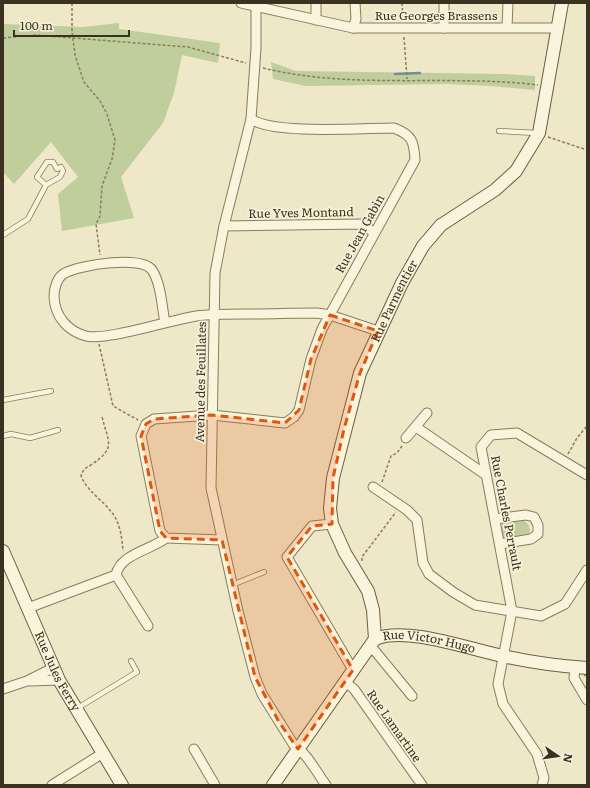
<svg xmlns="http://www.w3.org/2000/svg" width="590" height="788" font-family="Literata,serif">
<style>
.green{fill:#c0cd9c}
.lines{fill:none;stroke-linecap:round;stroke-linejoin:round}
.stream{stroke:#70918e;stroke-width:2.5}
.lane-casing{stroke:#8b7c5d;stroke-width:6}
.street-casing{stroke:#8b7c5d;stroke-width:11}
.secondary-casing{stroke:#6d5d40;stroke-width:14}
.path{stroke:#8b7c5d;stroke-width:1.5;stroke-dasharray:3 2;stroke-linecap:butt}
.lane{stroke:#f9f4dc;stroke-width:4.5}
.street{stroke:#f9f4dc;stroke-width:9}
.secondary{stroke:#f9f4dc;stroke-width:12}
.marked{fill:#df570d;fill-opacity:0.2;stroke:#df570d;stroke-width:3;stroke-dasharray:8 5;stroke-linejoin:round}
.labels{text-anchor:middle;stroke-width:3.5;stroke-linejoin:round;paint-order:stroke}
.street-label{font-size:12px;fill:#3b3121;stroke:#f6f1d8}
</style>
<rect width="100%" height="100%" fill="#eee8c8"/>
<g class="green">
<polygon points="119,23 119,29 220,43 218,63 182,55 174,93 163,123 121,177 134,218 62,231 58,194 78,177 51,142 14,184 3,172 3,24 83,27"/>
<polygon points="271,62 296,71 505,74 535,76 535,90 491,86 446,84 306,86 273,79"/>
<polygon points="523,520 528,524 530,530 529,534 508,540 502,536 502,523"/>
</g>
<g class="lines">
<g class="stream">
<polyline points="395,74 420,73"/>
<polyline points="585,675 587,675"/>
</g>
<g class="lane-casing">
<g id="lane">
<polyline points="499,131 537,133"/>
<polyline points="3,235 28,219 46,185 60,177 63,171 61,167 57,169 53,162 47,162 37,177 46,185"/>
<polyline points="3,400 51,391"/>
<polyline points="3,436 11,434 30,438 58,430"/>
<polyline points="232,585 264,572"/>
<polyline points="76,709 137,672 131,661"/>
</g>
</g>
<g class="street-casing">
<g id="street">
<polyline points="241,3 353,28 557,28"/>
<path d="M256,3V48L251,119L224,226L215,273L211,488L238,611L255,677L262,694L295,747C305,750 319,776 326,785"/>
<polyline points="316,3 316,20"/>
<polyline points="444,3 444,28"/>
<polyline points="507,27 508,3"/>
<polyline points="353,28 356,19 355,3"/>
<polyline points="224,226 363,224 374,233"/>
<path d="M165,323C162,307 161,283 152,270C142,255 79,265 65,273C57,277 54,288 54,297C55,316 67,331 86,336C106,341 171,320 196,316C212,314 228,314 244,314C269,314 293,313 317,313L330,315L378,331"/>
<polyline points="416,427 486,475"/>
<polyline points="406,438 427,413"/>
<polyline points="373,487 407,510 417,520 423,563 429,574 453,592 475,605 541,616 565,604 587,570"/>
<polyline points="495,519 526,515 534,517 538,525 538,534 531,539 500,544"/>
<polyline points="332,524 312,526 287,557 353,670"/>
<path d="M222,540L166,538L160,531L141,436L146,424L154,419L212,415L285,423L294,417L299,410L311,359L322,329L415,160C414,141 412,135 394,128C363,128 274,135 251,119"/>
<path d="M116,575C120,554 151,550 166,538"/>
<polyline points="28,608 116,575 148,626"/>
<polyline points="370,645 412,696"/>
<polyline points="575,667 574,678 587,700"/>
<polyline points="30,681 59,680"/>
<polyline points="345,682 354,689 422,785"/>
<polyline points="3,689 27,681 53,668"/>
<polyline points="194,749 215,785"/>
<polyline points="52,785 103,753"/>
<polyline points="542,785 544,778 537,754 503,704 498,684 512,611 481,447 491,435 517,433 587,475"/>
</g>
</g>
<g class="secondary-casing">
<g id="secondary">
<path id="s1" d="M3,551L59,680L122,785"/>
<path id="s2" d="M375,639L373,610L368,591L345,553L332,524L330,508L333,478L360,373L402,283L423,246L441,225L495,190L516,171L539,133L562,3"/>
<path id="s3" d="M273,785L375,639C407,626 468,649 503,656C530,662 559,666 587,668"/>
</g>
</g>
<g class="path">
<polyline points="72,3 72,31 75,55 84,82 100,101 107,114 115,140 112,159 102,186 100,216 96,224 100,255"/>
<polyline points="402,3 403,19"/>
<polyline points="404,37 407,79"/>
<polyline points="3,38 35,35 188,47 246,63"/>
<path d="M263,68C353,90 447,74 538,85"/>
<polyline points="548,137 587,150"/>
<polyline points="99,344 113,406 138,420"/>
<path d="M102,417C109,444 116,448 91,465C85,468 83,470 81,476C88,493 106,502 115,517C121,528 122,540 123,551"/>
<polyline points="568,454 577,438 587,426"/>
<polyline points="382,482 391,456 397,453 402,446"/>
<polyline points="362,561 362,557 396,512"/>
</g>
<use href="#lane" class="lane"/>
<use href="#street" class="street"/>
<use href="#secondary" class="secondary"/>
</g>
<path class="marked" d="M330,315L378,331L360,373L344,429L333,478L332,524L312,526L287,557L353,670L298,749L279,722L255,677L222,540L166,538L160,531L141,436L146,424L154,419L212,415L285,423L299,410L311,359Z"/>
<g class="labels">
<g class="street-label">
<text x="436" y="20">Rue Georges Brassens</text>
<text transform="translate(301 213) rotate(-1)" y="4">Rue Yves Montand</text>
<text transform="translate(360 234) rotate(-61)" y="4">Rue Jean Gabin</text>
<text dy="4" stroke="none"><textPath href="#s2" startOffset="359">Rue Parmentier</textPath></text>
<text transform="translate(201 382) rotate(-89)" y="4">Avenue des Feuillates</text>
<text transform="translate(506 513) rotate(79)" y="4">Rue Charles Perrault</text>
<text dy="4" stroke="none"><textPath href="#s3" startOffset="233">Rue Victor Hugo</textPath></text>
<text dy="4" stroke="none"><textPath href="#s1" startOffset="132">Rue Jules Ferry</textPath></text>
<text transform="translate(394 726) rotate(55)" y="4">Rue Lamartine</text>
</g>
</g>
<rect width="590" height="788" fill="none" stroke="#3b3121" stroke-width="8"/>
<g transform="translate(558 756) rotate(103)" stroke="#f6f1d8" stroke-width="3" paint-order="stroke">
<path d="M0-3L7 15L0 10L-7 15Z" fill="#3b3121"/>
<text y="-6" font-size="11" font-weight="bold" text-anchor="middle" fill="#3b3121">N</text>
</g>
<path d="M14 30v6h115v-6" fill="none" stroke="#3b3121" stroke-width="2"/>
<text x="20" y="30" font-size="12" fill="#3b3121" stroke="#f6f1d8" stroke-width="3" paint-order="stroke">100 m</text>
</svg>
